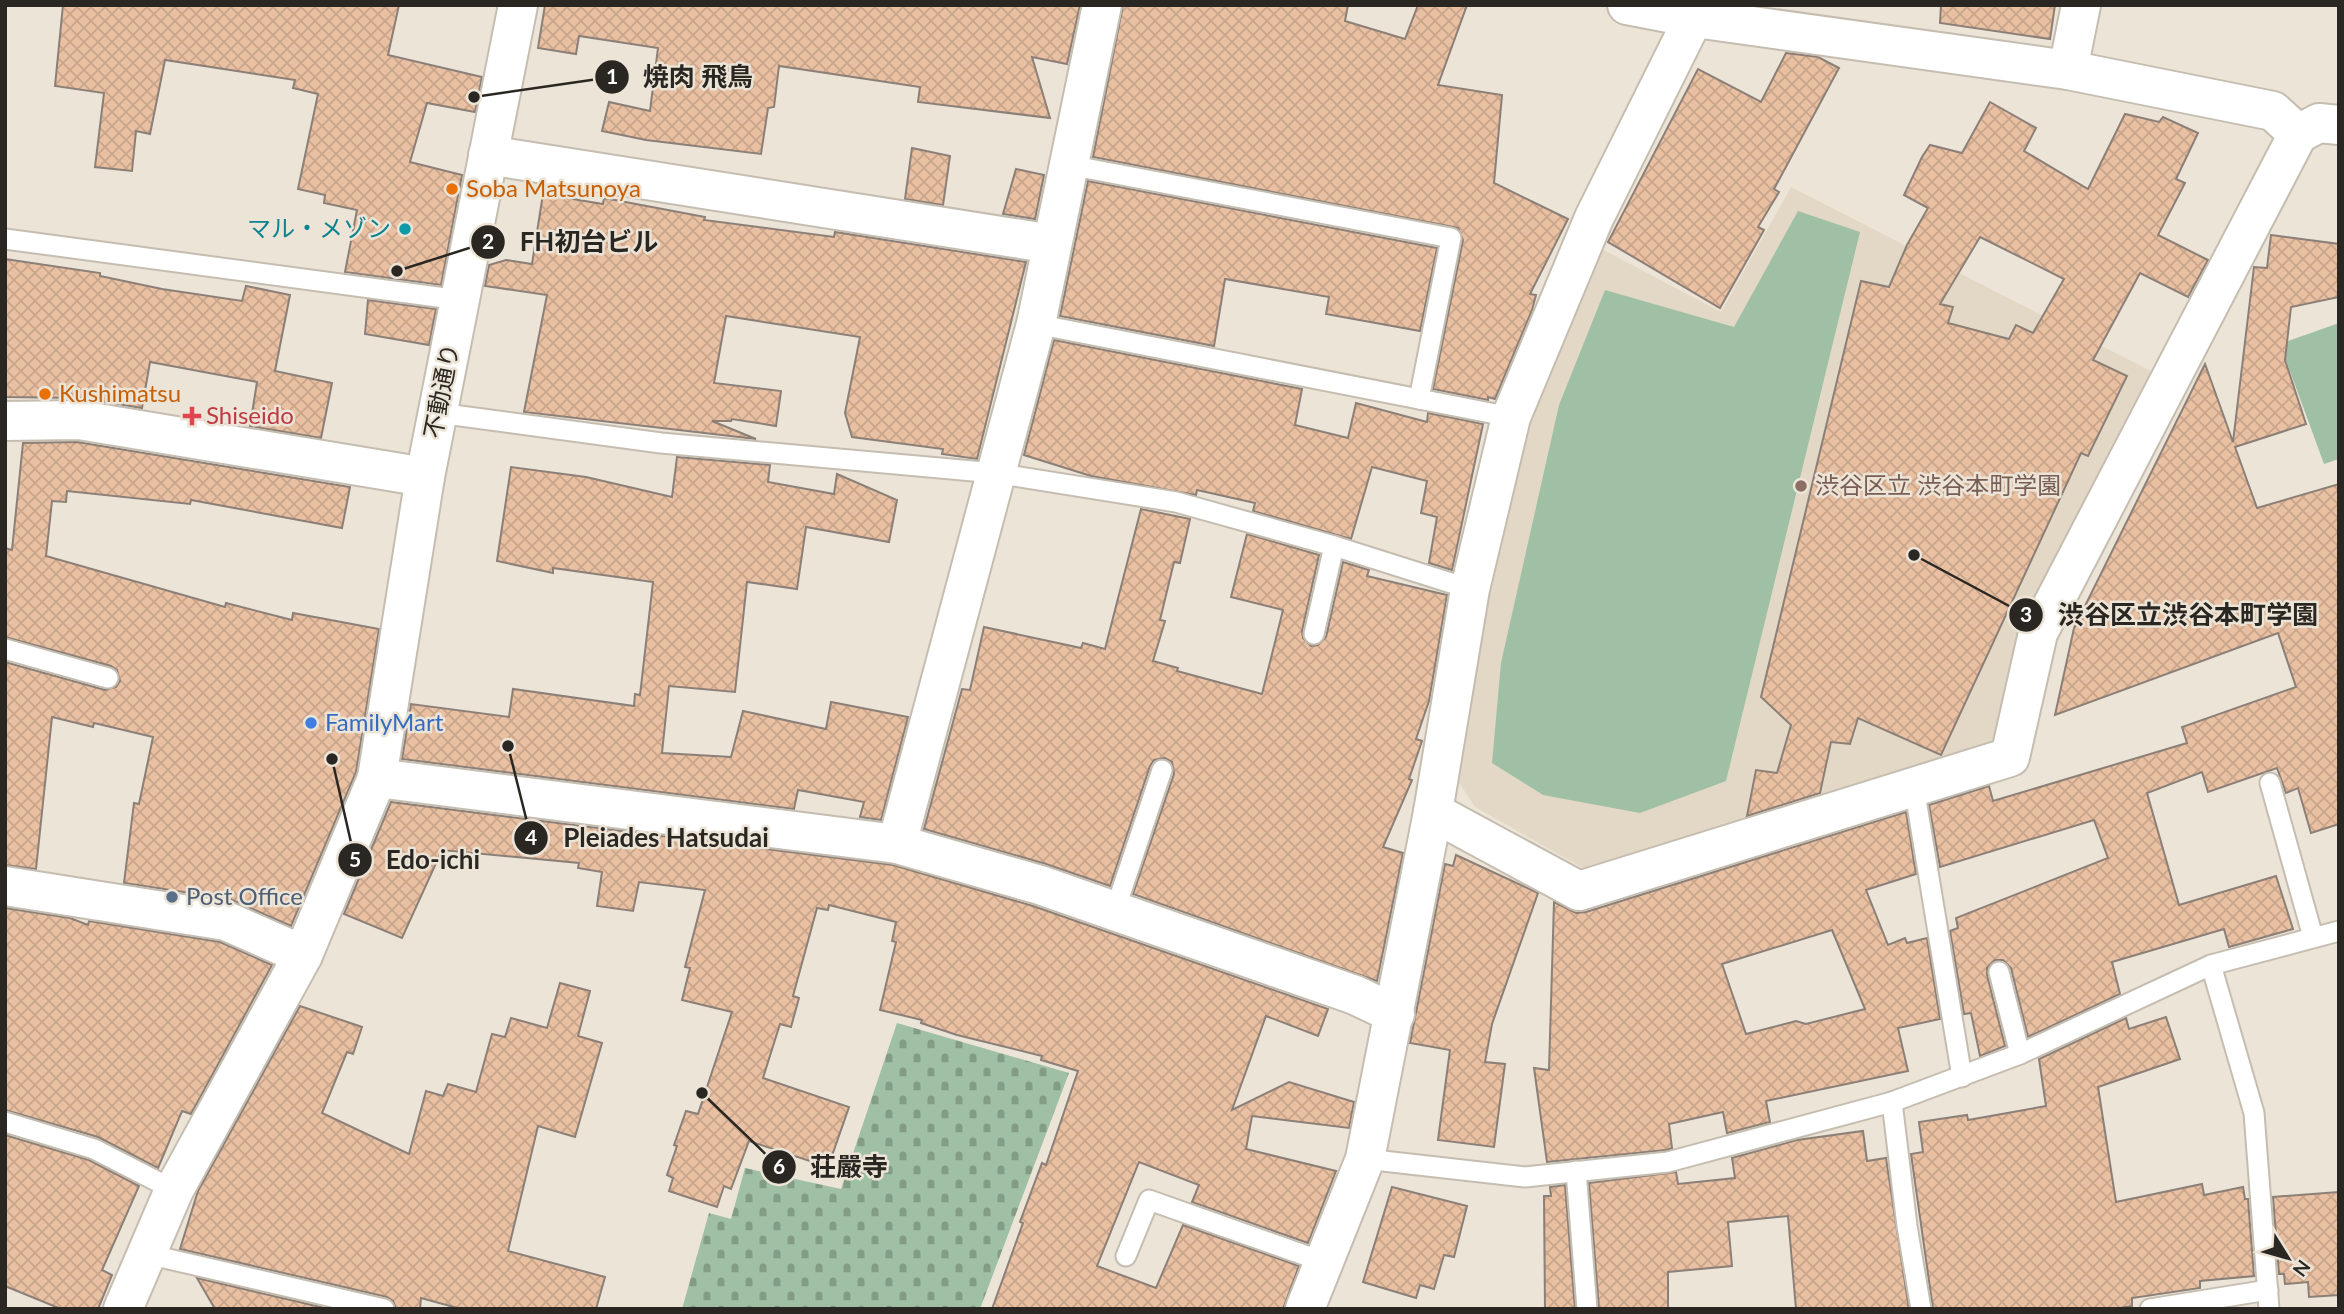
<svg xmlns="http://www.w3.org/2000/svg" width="2344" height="1314" font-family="Lato,'Noto Sans JP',sans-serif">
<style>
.built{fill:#e3d8c5}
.cemetery{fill:url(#cemetery-stones)}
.park{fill:#9fc0a4}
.building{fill:url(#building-cross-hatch);stroke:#8b7f77;stroke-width:2;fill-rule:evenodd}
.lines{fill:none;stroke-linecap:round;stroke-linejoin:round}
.service-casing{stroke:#c5bdb0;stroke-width:23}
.minor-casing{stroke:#c5bdb0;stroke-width:42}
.tertiary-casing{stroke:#c5bdb0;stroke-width:42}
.service{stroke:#fff;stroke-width:19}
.minor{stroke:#fff;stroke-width:38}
.tertiary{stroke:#fff;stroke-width:38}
.food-dot{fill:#e8710a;stroke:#ece4d7;stroke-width:2.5}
.culture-dot{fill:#0f9aa8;stroke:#ece4d7;stroke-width:2.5}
.health-dot{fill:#e0444e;stroke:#ece4d7;stroke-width:2.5}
.education-dot{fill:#8d6e63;stroke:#ece4d7;stroke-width:2.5}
.shop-dot{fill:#3f7fe0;stroke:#ece4d7;stroke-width:2.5}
.service-dot{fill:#5c6f8a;stroke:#ece4d7;stroke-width:2.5}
.labels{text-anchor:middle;stroke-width:5;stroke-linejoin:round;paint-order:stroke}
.food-label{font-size:24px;fill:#c56008;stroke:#ece4d7;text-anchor:start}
.culture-label{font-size:24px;fill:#0d838f;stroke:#ece4d7;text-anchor:end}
.street-label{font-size:24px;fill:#2a2722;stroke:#ece4d7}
.health-label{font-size:24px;fill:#be3a42;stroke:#ece4d7;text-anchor:start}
.education-label{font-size:24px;fill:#785e54;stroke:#ece4d7;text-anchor:start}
.shop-label{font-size:24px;fill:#366cbe;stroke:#ece4d7;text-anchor:start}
.service-label{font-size:24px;fill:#4e5e75;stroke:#ece4d7;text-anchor:start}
.leader{fill:none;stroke:#2a2722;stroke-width:2.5}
.callout-dot{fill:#2a2722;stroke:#ece4d7;stroke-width:2.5}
.mark-label{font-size:21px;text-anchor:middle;font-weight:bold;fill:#fff}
.callout-label{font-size:26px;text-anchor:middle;font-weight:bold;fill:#2a2722;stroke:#ece4d7;stroke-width:5;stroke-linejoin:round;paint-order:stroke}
</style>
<defs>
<pattern id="cemetery-stones" width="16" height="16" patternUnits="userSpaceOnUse" patternTransform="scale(1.75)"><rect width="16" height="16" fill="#9fc0a4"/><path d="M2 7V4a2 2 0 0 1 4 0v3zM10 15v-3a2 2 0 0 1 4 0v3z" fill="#829c85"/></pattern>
<pattern id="building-cross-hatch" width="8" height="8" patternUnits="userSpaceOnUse" patternTransform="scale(1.75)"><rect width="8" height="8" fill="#e9c0a2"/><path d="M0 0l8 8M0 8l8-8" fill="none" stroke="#c8a58b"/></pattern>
</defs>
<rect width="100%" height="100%" fill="#ece4d7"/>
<polygon class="built" points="1791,187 2151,371 2058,551 1994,750 1583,868 1475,807 1454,775 1522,420 1598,247 1721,312"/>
<polygon class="cemetery" points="897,1023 1069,1073 980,1309 682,1309 709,1213 731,1219 745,1168 841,1189"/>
<g class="park">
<polygon points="1798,211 1860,232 1726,781 1640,813 1543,795 1492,763 1501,663 1559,405 1605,290 1734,327"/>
<polygon points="2339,323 2339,459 2324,464 2280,344"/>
</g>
<g class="building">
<polygon points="63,5 399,5 388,55 482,77 475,112 427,103 410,162 462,175 441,285 345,272 357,210 324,203 325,195 298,189 318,94 293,88 295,80 165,60 150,134 136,131 132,171 95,167 104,93 55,86"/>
<polygon points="545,5 1080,5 1067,64 1032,57 1050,118 918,102 920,87 779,66 774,107 768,108 761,154 646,140 602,131 609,102 650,111 658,48 579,36 576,54 538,48"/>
<polygon points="1123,5 1348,5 1345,21 1405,39 1418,5 1467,5 1438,85 1502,95 1494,183 1568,219 1530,294 1536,295 1532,310 1495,399 1488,397 1488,400 1433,389 1463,240 1458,228 1093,157"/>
<polygon points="1941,5 2055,5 2050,39 1940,23"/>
<polygon points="1786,53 1818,57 1839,68 1774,189 1779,192 1758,227 1764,230 1720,308 1608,242 1698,69 1761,102"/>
<path d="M1990,102L2036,128L2024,151L2088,189L2125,114L2159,122L2163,117L2198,133L2176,179L2185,183L2158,235L2208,260L2188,297L2140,273L2093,360L2127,376L2088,456L2081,453L1941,755L1858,718L1850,744L1831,742L1820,793L1747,816L1756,770L1777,773L1791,725L1761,697L1861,281L1889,287L1907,245L1928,208L1904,195L1922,157L1930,145L1962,153ZM1980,237L2064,279L2033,333L2016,325L2009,339L1948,323L1953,307L1940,304Z"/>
<polygon points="912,148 950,156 943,205 905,199"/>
<polygon points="1016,169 1044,175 1035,219 1003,214"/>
<polygon points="1088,181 1437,248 1420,331 1326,314 1329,297 1225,279 1214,346 1060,316"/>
<polygon points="543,194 603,204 604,198 705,217 704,220 834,237 835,232 1026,262 977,459 942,454 943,449 852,437 845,413 860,337 726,316 714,383 781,391 776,426 732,419 731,421 712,421 756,439 524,412 547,295 485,286 489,265 506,260 532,264"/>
<polygon points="2271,235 2339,244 2339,297 2291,307 2285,360 2306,424 2235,447 2257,508 2339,484 2339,824 2311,833 2298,788 2286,793 2277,768 2208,792 2202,772 2147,793 2179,905 2276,876 2293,929 2229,947 2224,929 2112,962 2120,994 2028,1037 2011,968 2003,960 1995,960 1987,968 1987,975 2005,1046 1980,1056 1971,1013 1964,1014 1950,931 1958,928 1956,918 2108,858 2094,820 1940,867 1929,805 1989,786 1993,801 2187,743 2182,727 2296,687 2278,633 2055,715 2074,628 2205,364 2233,442 2254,267 2267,268"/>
<polygon points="5,259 100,273 100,276 162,289 242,301 246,286 290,295 275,371 332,383 321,438 250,426 257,382 150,362 142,408 82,398 5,397"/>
<polygon points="368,300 436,309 429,345 365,334"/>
<polygon points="1054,340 1302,389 1295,425 1348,438 1356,403 1427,422 1428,413 1483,424 1452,570 1429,563 1437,517 1421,513 1427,481 1372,467 1351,539 1253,511 1255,503 1197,490 1196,495 1091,476 1024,455"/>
<polygon points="77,442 350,487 342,528 191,500 190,504 67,491 66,502 52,501 46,556 225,607 226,603 292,620 293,613 379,629 356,772 291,926 230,899 124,883 134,803 139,804 153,737 94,723 93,727 52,717 36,869 5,865 5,662 105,690 116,687 120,681 117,670 111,666 5,637 5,548 12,550 23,443"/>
<polygon points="677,457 770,465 768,482 834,494 837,474 897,500 889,542 806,527 797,589 747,582 735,692 669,686 662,753 731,757 743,711 826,729 831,702 908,717 881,820 860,817 864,802 798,790 794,809 402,759 411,704 509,717 513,689 634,706 635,694 640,695 653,582 553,568 553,573 497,561 511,467 586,477 672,497"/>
<polygon points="1141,509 1190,519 1180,563 1174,562 1160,620 1165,621 1153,661 1178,668 1177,671 1262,694 1283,610 1231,597 1247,534 1319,555 1302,631 1303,638 1311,646 1318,645 1326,637 1343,562 1369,570 1367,576 1447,595 1429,701 1416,739 1422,741 1409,779 1412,780 1383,847 1403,853 1377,981 1133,894 1174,774 1172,762 1165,758 1154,760 1150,766 1110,886 1046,864 924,829 962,689 970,690 984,627 1081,648 1083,643 1105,649"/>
<polygon points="391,802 893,865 1033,906 1328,1009 1318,1036 1266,1016 1232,1110 1289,1082 1354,1102 1349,1128 1252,1116 1246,1149 1336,1171 1308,1243 1192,1202 1199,1185 1139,1162 1097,1266 1156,1288 1183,1225 1299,1266 1283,1309 992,1309 1023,1223 1020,1222 1042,1163 1046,1165 1078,1071 1041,1060 1042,1056 957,1035 921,1023 922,1020 880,1010 896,942 892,941 896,922 829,905 828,910 817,908 793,996 799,998 791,1027 780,1024 763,1078 849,1107 828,1167 749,1141 731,1189 724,1186 717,1207 669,1191 673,1178 667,1175 677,1146 674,1145 686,1111 698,1114 732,1012 682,1000 690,968 685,967 705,890 639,882 633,911 597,906 602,872 578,868 579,863 442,850 402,938 344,914"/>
<path d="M1906,812L1916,874L1866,890L1888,945L1905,938L1907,943L1927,938L1940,1019L1898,1028L1908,1071L1766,1101L1770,1122L1727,1133L1723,1112L1669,1124L1672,1148L1666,1150L1547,1162L1534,1068L1549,1070L1554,902L1576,913L1586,912ZM1832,930L1865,1009L1806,1024L1796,1021L1746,1034L1722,964Z"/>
<polygon points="1456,855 1538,893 1492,1024 1485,1062 1505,1064 1494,1147 1438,1140 1450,1050 1410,1043 1445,864 1453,866"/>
<polygon points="5,908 70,918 88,925 89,921 220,942 272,965 191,1114 182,1111 158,1168 98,1137 5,1110"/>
<polygon points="560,983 590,991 578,1036 602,1043 575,1137 538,1126 508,1251 605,1277 596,1309 461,1309 421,1298 420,1309 396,1309 393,1301 387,1297 180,1249 198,1191 300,1006 362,1027 353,1054 347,1052 322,1113 409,1154 426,1091 443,1096 448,1084 476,1092 492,1034 505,1037 511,1018 547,1028"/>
<polygon points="2166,1017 2180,1059 2098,1087 2116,1202 2202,1184 2204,1195 2243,1187 2245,1199 2248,1199 2254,1276 2200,1281 2200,1288 2132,1298 2132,1306 2115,1309 1933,1309 1911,1154 1923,1152 1919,1122 1967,1115 1968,1120 2046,1106 2039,1059 2126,1018 2129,1029"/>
<polygon points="1863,1131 1867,1161 1886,1158 1909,1309 1796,1309 1788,1216 1728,1222 1732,1266 1668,1272 1668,1309 1599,1309 1589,1183 1676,1172 1678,1184 1735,1178 1732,1158 1797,1140"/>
<polygon points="5,1135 89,1160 139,1186 102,1270 112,1275 98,1309 61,1309 5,1286"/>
<polygon points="1565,1185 1575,1309 1545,1309 1544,1196 1551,1196 1550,1187"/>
<polygon points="1392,1187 1467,1206 1454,1257 1444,1255 1434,1289 1420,1285 1416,1298 1363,1282"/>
<polygon points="2338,1192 2339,1295 2309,1297 2308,1282 2285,1284 2284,1274 2279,1274 2273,1197"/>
<polygon points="197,1278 329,1309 215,1309"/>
</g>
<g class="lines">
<g class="service-casing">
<g id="service">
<polyline points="1069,165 1451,238 1419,399"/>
<polyline points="5,239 460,300"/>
<polyline points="1036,324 1511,417"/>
<polyline points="438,413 661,443 995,473 1176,502 1334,546 1470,589"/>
<polyline points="1314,634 1334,546"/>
<polyline points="5,649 108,678"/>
<polyline points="2270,783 2313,937"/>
<polyline points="1914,787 1962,1077"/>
<polyline points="1114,913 1162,770"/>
<polyline points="2211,965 2254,1113 2269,1309"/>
<polyline points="1999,972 2020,1054"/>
<polyline points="1892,1102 1907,1226 1921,1309"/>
<polyline points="5,1122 94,1149 174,1190"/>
<polyline points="1365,1159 1525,1177 1668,1162 1892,1102 2020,1054 2211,965 2339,931"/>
<polyline points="1576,1171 1587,1309"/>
<polyline points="147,1254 384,1309"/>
<polyline points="1126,1256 1149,1200 1324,1262"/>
<polyline points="2150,1309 2268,1290"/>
</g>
</g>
<g class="minor-casing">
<g id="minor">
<polyline points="518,5 425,477 377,778 897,844 1040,885 1355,995 1395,1014"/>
<polyline points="1627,5 1695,18 2068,70 2273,111 2298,134"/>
<polyline points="2068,70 2081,5"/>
<polyline points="488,155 1052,244"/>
<polyline points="5,421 79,420 425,477"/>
<polyline points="1433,812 1579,891 2010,757 2038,633 2298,134 2319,123 2339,125"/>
<polyline points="897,844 1036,324 1102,5"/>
<polyline points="5,886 226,921 303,955"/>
<polyline points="1305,1309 1365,1159 1433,812 1470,589 1511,417 1594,218 1700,5"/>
</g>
</g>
<g class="tertiary-casing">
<polyline id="tertiary" points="123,1309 174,1190 303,955 377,778"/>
</g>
<use href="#service" class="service"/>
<use href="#minor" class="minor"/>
<use href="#tertiary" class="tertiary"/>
</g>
<g class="food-dot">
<circle cx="452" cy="189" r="7"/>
<circle cx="45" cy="394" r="7"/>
</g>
<circle class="culture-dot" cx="405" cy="229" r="7"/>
<path class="health-dot" d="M188.5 405.5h7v7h7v7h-7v7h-7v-7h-7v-7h7z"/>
<circle class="education-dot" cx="1801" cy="486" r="7"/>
<circle class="shop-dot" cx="311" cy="723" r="7"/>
<circle class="service-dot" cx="172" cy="897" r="7"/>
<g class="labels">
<g class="food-label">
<text x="466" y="197">Soba Matsunoya</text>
<text x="59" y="402">Kushimatsu</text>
</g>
<g class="culture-label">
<text x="391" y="237">マル・メゾン</text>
</g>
<g class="street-label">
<text transform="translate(442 391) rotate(-79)" y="8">不動通り</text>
</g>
<g class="health-label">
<text x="206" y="424">Shiseido</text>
</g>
<g class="education-label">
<text x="1815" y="494">渋谷区立 渋谷本町学園</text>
</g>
<g class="shop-label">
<text x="325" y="731">FamilyMart</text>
</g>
<g class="service-label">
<text x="186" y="905">Post Office</text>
</g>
</g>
<path class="leader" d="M474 97L612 77M397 271L488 242M1914 555L2026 615M508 746L531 838M332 759L355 860M702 1093L779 1167"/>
<g class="callout-dot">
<circle cx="474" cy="97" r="7"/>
<circle cx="397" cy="271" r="7"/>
<circle cx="1914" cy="555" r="7"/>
<circle cx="508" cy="746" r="7"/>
<circle cx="332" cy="759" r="7"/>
<circle cx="702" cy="1093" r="7"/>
<circle cx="612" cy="77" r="18"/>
<circle cx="488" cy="242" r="18"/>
<circle cx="2026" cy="615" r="18"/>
<circle cx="531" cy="838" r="18"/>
<circle cx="355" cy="860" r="18"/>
<circle cx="779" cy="1167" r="18"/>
</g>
<g class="mark-label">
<text x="612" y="84">1</text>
<text x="488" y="249">2</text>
<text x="2026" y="622">3</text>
<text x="531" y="845">4</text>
<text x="355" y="867">5</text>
<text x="779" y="1174">6</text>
</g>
<g class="callout-label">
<text x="698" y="86">焼肉 飛鳥</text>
<text x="589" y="251">FH初台ビル</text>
<text x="2188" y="624">渋谷区立渋谷本町学園</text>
<text x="666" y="847">Pleiades Hatsudai</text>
<text x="433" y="869">Edo-ichi</text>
<text x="849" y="1176">荘嚴寺</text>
</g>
<rect width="2344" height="1314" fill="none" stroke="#2a2722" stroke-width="14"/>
<g transform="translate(2288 1258) rotate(127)" stroke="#ece4d7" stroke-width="5" paint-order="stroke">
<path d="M0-5L12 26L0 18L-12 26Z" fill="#2a2722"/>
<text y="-10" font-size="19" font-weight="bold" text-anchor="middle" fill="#2a2722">N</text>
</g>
</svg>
